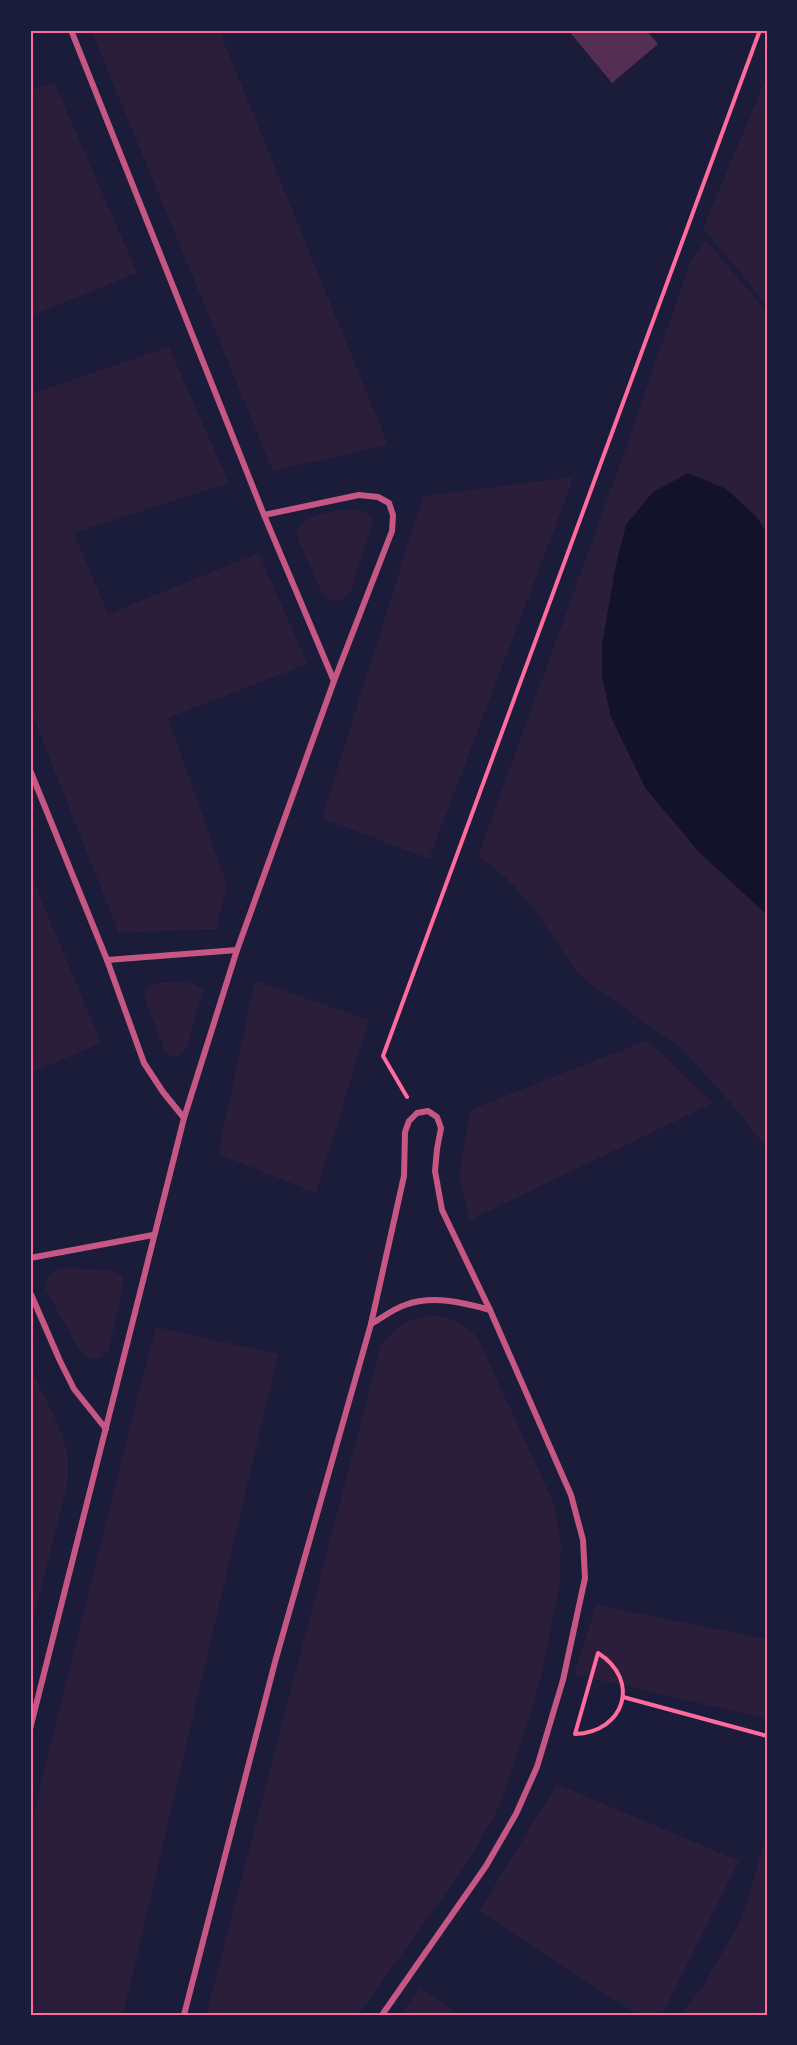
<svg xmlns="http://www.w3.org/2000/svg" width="797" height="2045" font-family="'Golos Text',sans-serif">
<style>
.green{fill:#2a1e3b}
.water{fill:#12122b}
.building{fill:#542f53}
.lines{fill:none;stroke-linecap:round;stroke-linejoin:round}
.path{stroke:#ff6b9d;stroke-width:4}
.minor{stroke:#c65784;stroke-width:6}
.neatline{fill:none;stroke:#ff6b9d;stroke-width:2}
</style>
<rect width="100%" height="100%" fill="#1b1b3a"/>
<g class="green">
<polygon points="91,30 219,30 388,445 273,471"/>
<polygon points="767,76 767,305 703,228"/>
<polygon points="54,82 137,273 30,316 30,91"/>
<polygon points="706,240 767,312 767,534 756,516 653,492 626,525 616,565 602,645 611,717 646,789 767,915 767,1149 736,1109 680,1047 608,997 577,973 531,905 503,875 478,856 621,462 690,263"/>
<polygon points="169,347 229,483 74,533 108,614 259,553 307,664 168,718 227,885 216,929 119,933 30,709 30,394"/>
<polygon points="574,477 429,859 322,818 423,496"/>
<path d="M357,509L367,512L373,520L351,591C344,603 332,603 322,594L297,536C299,511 337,512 357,509Z"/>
<polygon points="30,873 101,1043 30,1073"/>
<polygon points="255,981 369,1020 316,1193 218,1154"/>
<path d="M156,983C170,983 195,979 203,991L186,1049L178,1056H170L165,1051L144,997L149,986Z"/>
<polygon points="647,1040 713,1103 470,1220 459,1174 470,1110"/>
<path d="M61,1268L112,1270L121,1275L124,1280L109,1350L102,1357L93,1360L81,1353L45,1288C46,1278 52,1272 61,1268Z"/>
<path d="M428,1315C452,1317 461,1321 478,1338L554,1504L561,1545L560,1584L541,1677L516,1759L499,1807L468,1862L358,2015H206L381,1345C396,1326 405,1321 428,1315Z"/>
<polygon points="156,1327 278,1354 123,2015 30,2015 30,1828 135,1407"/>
<polygon points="30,1366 59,1427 68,1454 68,1482 30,1632"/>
<polygon points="596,1605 767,1639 767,1719 574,1674"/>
<polygon points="557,1784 739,1861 662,2015 638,2015 479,1911"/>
<polygon points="767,1833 767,2015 681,2015 703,1986 742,1918"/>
<polygon points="420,1988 459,2015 400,2015"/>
</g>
<polygon class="water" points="688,473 726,489 756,516 767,534 767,915 699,852 646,789 611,717 602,676 602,645 616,565 626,525 653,492"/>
<polygon class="building" points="568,30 646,30 658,44 612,83"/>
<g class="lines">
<g class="path">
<polyline points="407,1097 383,1056 760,30"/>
<path d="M598,1653C641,1680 625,1732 575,1734Z"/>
<polyline points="623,1697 767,1736"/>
</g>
<g class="minor">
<polyline points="71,30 264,515 334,681"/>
<polyline points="30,770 107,960 144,1063 163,1092 184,1118"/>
<polyline points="107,960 237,950"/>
<polyline points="30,1258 153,1235"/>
<polyline points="30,1292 60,1361 74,1389 106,1429"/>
<path d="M371,1324C382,1318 393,1309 405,1305C432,1295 462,1302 490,1310"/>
<polyline points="30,1729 184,1118 237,950 334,681 392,531 393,515 389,503 378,497 359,495 264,515"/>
<polyline points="184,2015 275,1662 371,1324 404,1176 405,1132 409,1121 417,1113 428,1111 437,1117 441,1128 437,1149 435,1171 442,1210 490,1310 571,1495 583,1540 585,1578 563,1680 537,1767 516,1814 486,1866 382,2015"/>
</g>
</g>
<rect width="797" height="2045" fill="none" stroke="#1b1b3a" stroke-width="63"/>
<rect x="32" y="32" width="734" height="1982" class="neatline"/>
</svg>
